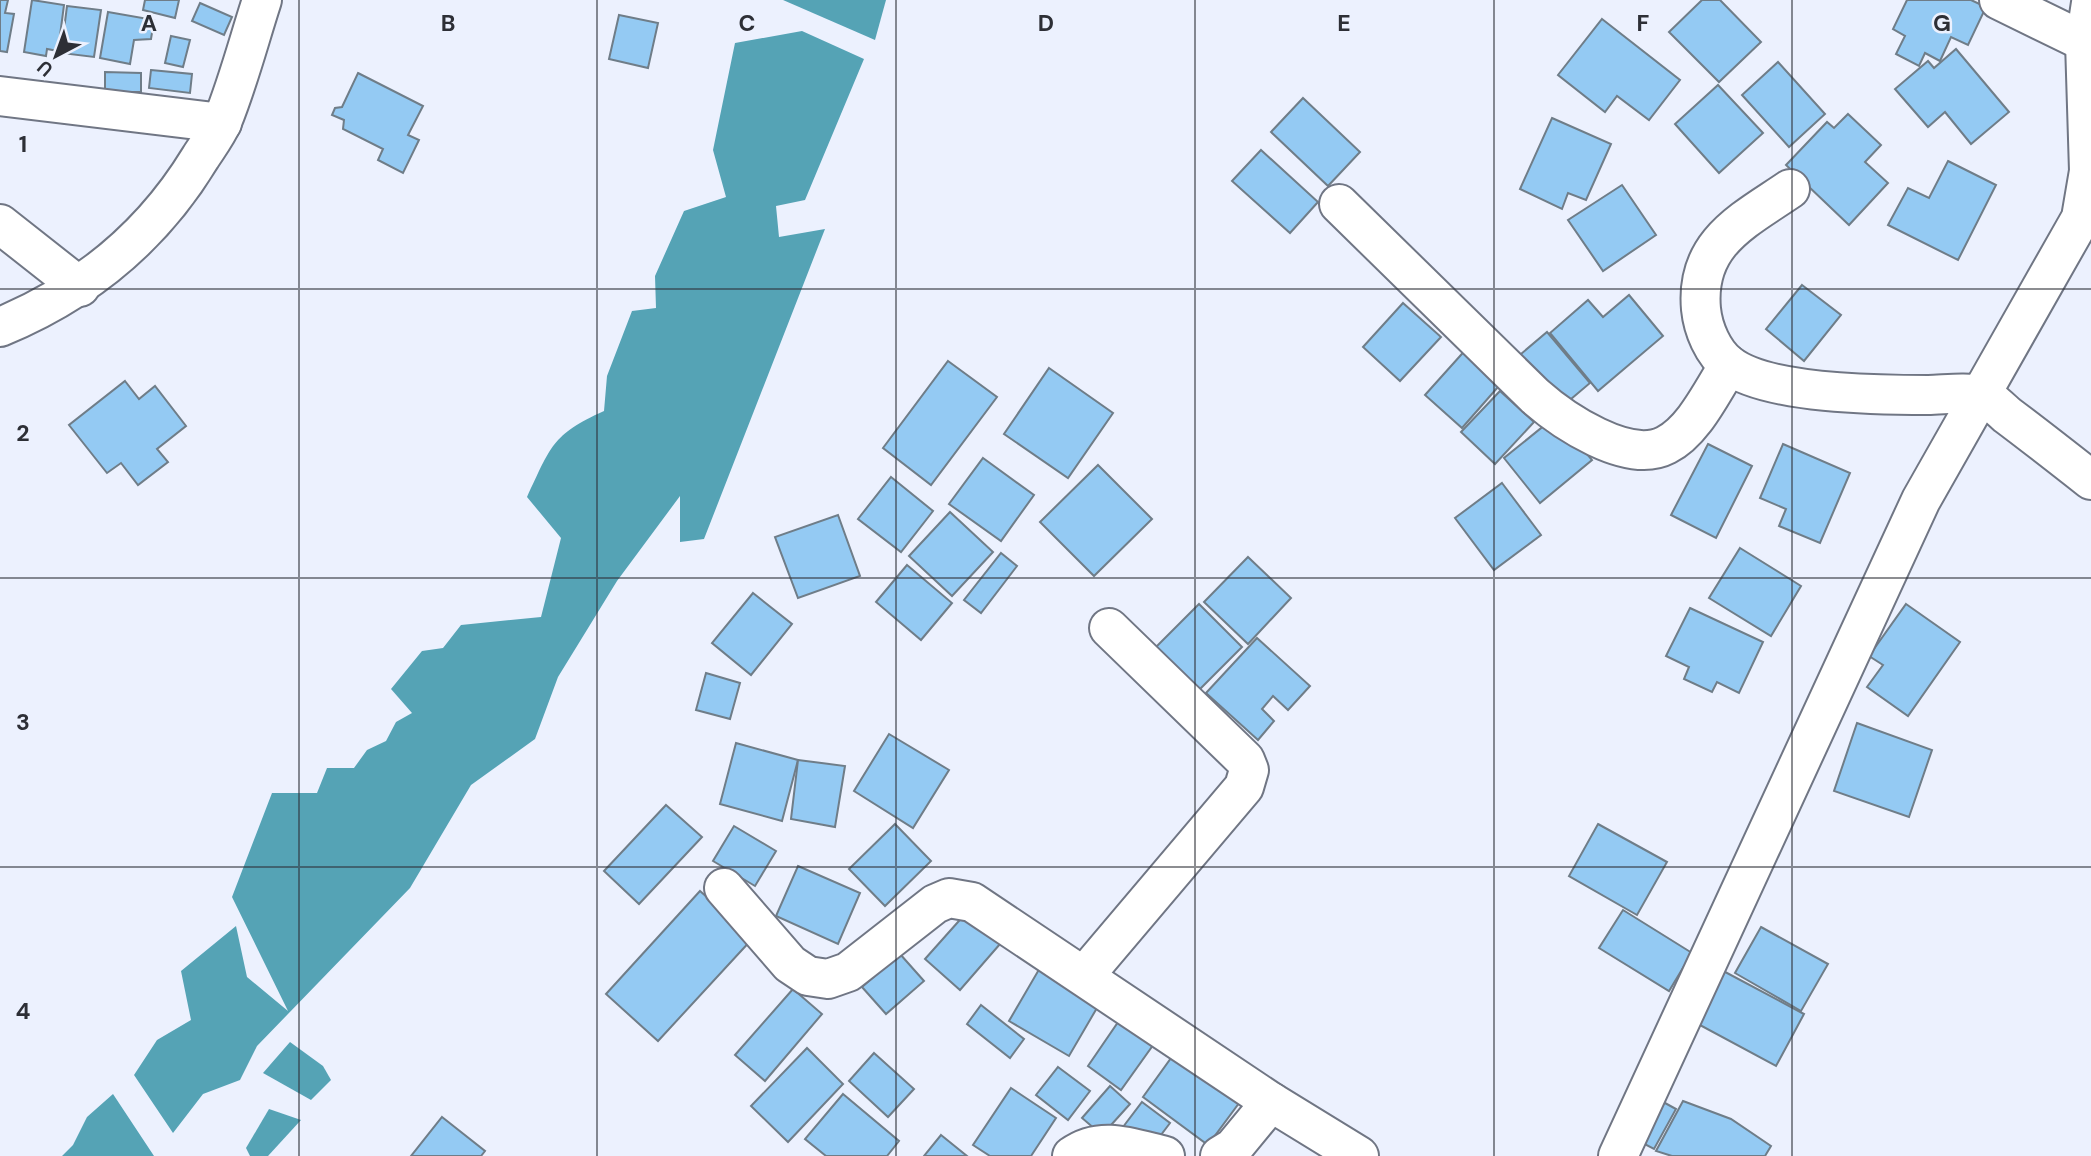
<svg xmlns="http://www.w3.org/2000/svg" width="2091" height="1156" font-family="'DM Sans',sans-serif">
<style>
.water{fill:#55a3b5}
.building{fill:#94caf3;stroke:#6f7d88;stroke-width:2}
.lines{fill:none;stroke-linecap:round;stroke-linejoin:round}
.minor-casing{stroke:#707684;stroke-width:42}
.minor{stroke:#fff;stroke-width:38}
.grid{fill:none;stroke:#2d2f36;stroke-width:2;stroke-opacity:0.55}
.grid-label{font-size:23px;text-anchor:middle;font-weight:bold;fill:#2d2f36;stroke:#ecf1fe;stroke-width:5;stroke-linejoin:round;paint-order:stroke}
</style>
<rect width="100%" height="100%" fill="#ecf1fe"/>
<g class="water">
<polygon points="783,0 886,0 875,40"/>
<path d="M802,31L864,59L805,200L776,206L779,237L825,229L704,539L680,542V496L617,581L558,677L535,739L471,785L410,888L257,1046L240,1080L203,1094L173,1133L134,1075L157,1040L191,1020L181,971L236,926L247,977L288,1011L232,897L272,793H317L327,768H354L367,750L386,741L396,722L412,713L391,689L422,651L443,648L461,625L541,617L561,538L527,497C551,447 551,435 604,411L607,376L632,311L656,308L655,276L684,211L726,197L713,150L735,43Z"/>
<polygon points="290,1042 323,1066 331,1080 311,1100 263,1073"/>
<polygon points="113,1094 154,1156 62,1156 73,1145 87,1117"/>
<polygon points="269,1109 301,1120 268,1156 250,1156 246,1148"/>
</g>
<g class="building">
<polygon points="0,0 8,0 5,13 14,14 7,52 0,51"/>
<polygon points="32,0 64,5 58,51 47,49 46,56 24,52"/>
<polygon points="145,0 179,0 175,18 143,10"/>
<polygon points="1702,0 1720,0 1761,42 1719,82 1669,32"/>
<polygon points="1907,0 1971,0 1986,7 1968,45 1951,37 1940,61 1925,53 1919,66 1896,54 1905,36 1893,29"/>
<polygon points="200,3 232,17 224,35 192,21"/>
<polygon points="67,6 101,10 94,57 61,53"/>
<polygon points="108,12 154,20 151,39 134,40 130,64 100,58"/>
<polygon points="619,15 658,23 648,68 609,59"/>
<polygon points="1602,19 1680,80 1649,120 1617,96 1605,112 1558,75"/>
<polygon points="171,36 190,40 183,67 165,63"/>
<polygon points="1956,49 2009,112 1971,144 1945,112 1928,127 1895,89 1928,61 1934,68"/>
<polygon points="1778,62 1825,114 1789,147 1742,95"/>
<polygon points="151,70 192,74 190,93 149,88"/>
<polygon points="105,72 141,73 141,92 105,92"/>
<polygon points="358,73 423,106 408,135 419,140 403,173 378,160 383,149 343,129 344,120 332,115 335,108 342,107"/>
<polygon points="1718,85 1763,133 1719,173 1675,124"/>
<polygon points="1303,98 1360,152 1328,186 1271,132"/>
<polygon points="1848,114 1881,145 1865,162 1888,183 1849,225 1786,165 1827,122 1834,128"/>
<polygon points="1552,118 1611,144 1586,200 1568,193 1562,209 1520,189"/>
<polygon points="1261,150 1318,202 1290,233 1232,181"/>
<polygon points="1948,161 1996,185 1958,260 1888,225 1908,188 1929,198"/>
<polygon points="1622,185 1656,235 1603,271 1568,220"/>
<polygon points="1802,285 1841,315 1804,361 1766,329"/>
<polygon points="1629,295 1663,336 1598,391 1550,333 1588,300 1603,317"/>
<polygon points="1403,303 1441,337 1400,381 1363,347"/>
<polygon points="1547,332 1590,383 1558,410 1515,359"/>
<polygon points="1469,346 1505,379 1462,428 1425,395"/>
<polygon points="948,361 997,397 931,485 883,448"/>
<polygon points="1049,368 1113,413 1068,478 1004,434"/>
<polygon points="125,381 139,399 155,386 186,426 157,449 168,462 138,485 121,463 107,473 69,425"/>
<polygon points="1500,391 1534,422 1495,464 1461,432"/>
<polygon points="1556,416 1592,460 1540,503 1504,458"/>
<polygon points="1708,444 1752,466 1716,538 1671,515"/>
<polygon points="1783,444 1850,473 1820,543 1779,526 1786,509 1760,498"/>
<polygon points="983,458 1034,495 1001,541 949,504"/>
<polygon points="1098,465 1152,519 1094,576 1040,522"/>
<polygon points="891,477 933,511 901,552 858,519"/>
<polygon points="1502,483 1541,535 1494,570 1455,518"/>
<polygon points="950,512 993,552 952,596 909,556"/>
<polygon points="838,515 860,576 798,598 775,537"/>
<polygon points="1740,548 1801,586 1771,636 1709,598"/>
<polygon points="1001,553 1017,566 981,613 964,600"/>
<polygon points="1248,557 1291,598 1248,644 1204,602"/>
<polygon points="907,565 952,603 921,640 876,602"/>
<polygon points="753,593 792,624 751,675 712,643"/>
<polygon points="1199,604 1242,647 1196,693 1153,650"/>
<polygon points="1906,604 1960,642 1908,716 1867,687 1883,665 1869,656"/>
<polygon points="1690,608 1763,642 1739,693 1717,682 1712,692 1684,679 1689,667 1666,656"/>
<polygon points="1257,638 1310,686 1288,710 1273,696 1262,709 1274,721 1258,740 1206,693"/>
<polygon points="706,673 740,683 730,719 696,710"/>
<polygon points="1857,723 1932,750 1909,817 1834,791"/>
<polygon points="889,734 949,770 913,828 854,791"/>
<polygon points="736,743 798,760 782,821 720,804"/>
<polygon points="798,760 845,766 835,827 791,819"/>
<polygon points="666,805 702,837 639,904 604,871"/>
<polygon points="895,824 931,861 885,906 849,869"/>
<polygon points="1598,824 1667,862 1637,915 1569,876"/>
<polygon points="734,826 776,851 755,886 713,861"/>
<polygon points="798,866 860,893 838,944 776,916"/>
<polygon points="700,891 753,938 658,1041 606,994"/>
<polygon points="1623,910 1692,953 1669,991 1599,948"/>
<polygon points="966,913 1000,944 960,990 925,959"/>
<polygon points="1761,927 1828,964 1801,1011 1735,973"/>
<polygon points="900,954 924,981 886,1014 862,987"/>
<polygon points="1712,965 1804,1014 1776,1066 1685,1017"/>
<polygon points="1041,966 1101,1001 1069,1056 1009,1021"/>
<polygon points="793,989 822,1014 765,1081 735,1055"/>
<polygon points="981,1005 1024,1039 1010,1058 967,1024"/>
<polygon points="1127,1009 1161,1034 1121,1090 1088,1066"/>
<polygon points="1179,1047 1245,1095 1208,1145 1143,1097"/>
<polygon points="807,1048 843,1084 788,1142 751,1106"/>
<polygon points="874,1053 914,1089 888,1117 849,1081"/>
<polygon points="1058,1067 1090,1091 1068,1120 1036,1095"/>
<polygon points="1110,1086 1130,1104 1102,1135 1082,1118"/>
<polygon points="1011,1088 1056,1118 1031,1156 990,1156 973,1145"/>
<polygon points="843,1094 899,1141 887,1156 826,1156 805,1139"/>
<polygon points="1654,1097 1676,1109 1654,1149 1633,1138"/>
<polygon points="1683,1101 1731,1119 1771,1146 1765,1156 1672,1156 1656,1151"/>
<polygon points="1142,1102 1170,1123 1151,1148 1123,1127"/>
<polygon points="442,1117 485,1151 481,1156 411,1156"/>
<polygon points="941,1135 967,1156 924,1156"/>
</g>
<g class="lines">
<g class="minor-casing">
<g id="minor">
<polyline points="1999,0 2085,42"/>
<polyline points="0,96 222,123"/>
<path d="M1790,189C1743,221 1695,243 1701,309C1703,329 1713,353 1729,365C1767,394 1880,395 1928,395C1943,395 1967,391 1981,396C1990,398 2000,409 2007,415C2035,436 2063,458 2091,480"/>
<path d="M1339,204L1535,396C1562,420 1628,465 1666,445C1694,431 1712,391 1729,365"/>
<polyline points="0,224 80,287"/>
<path d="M0,327C85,292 152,237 200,158C207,147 217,134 222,122C238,83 249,40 262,0"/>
<polyline points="724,888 790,964 808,976 828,979 848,972 935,904 949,898 972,902 1271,1102 1359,1156"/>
<polyline points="1084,976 1244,787 1249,770 1245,760 1109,628"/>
<path d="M1072,1156C1101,1135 1132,1148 1165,1156"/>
<polyline points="1220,1156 1233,1148 1271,1102"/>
<polyline points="1618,1156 1921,500 2081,218 2089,171 2085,42 2091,3"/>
</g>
</g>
<use href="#minor" class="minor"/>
</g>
<path class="grid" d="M299,0V1156M597,0V1156M896,0V1156M1195,0V1156M1494,0V1156M1792,0V1156M0,289H2091M0,578H2091M0,867H2091"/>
<g class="grid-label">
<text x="149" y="31">A</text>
<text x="448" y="31">B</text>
<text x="747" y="31">C</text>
<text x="1046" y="31">D</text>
<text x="1344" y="31">E</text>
<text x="1643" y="31">F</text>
<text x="1942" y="31">G</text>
<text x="23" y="152">1</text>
<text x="23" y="441">2</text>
<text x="23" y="730">3</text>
<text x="23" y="1019">4</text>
</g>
<g transform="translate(56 56) rotate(221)" stroke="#ecf1fe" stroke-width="5" paint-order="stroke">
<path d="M0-5L12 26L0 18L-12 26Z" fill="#2d2f36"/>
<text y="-10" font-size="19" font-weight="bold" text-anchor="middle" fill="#2d2f36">U</text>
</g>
</svg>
